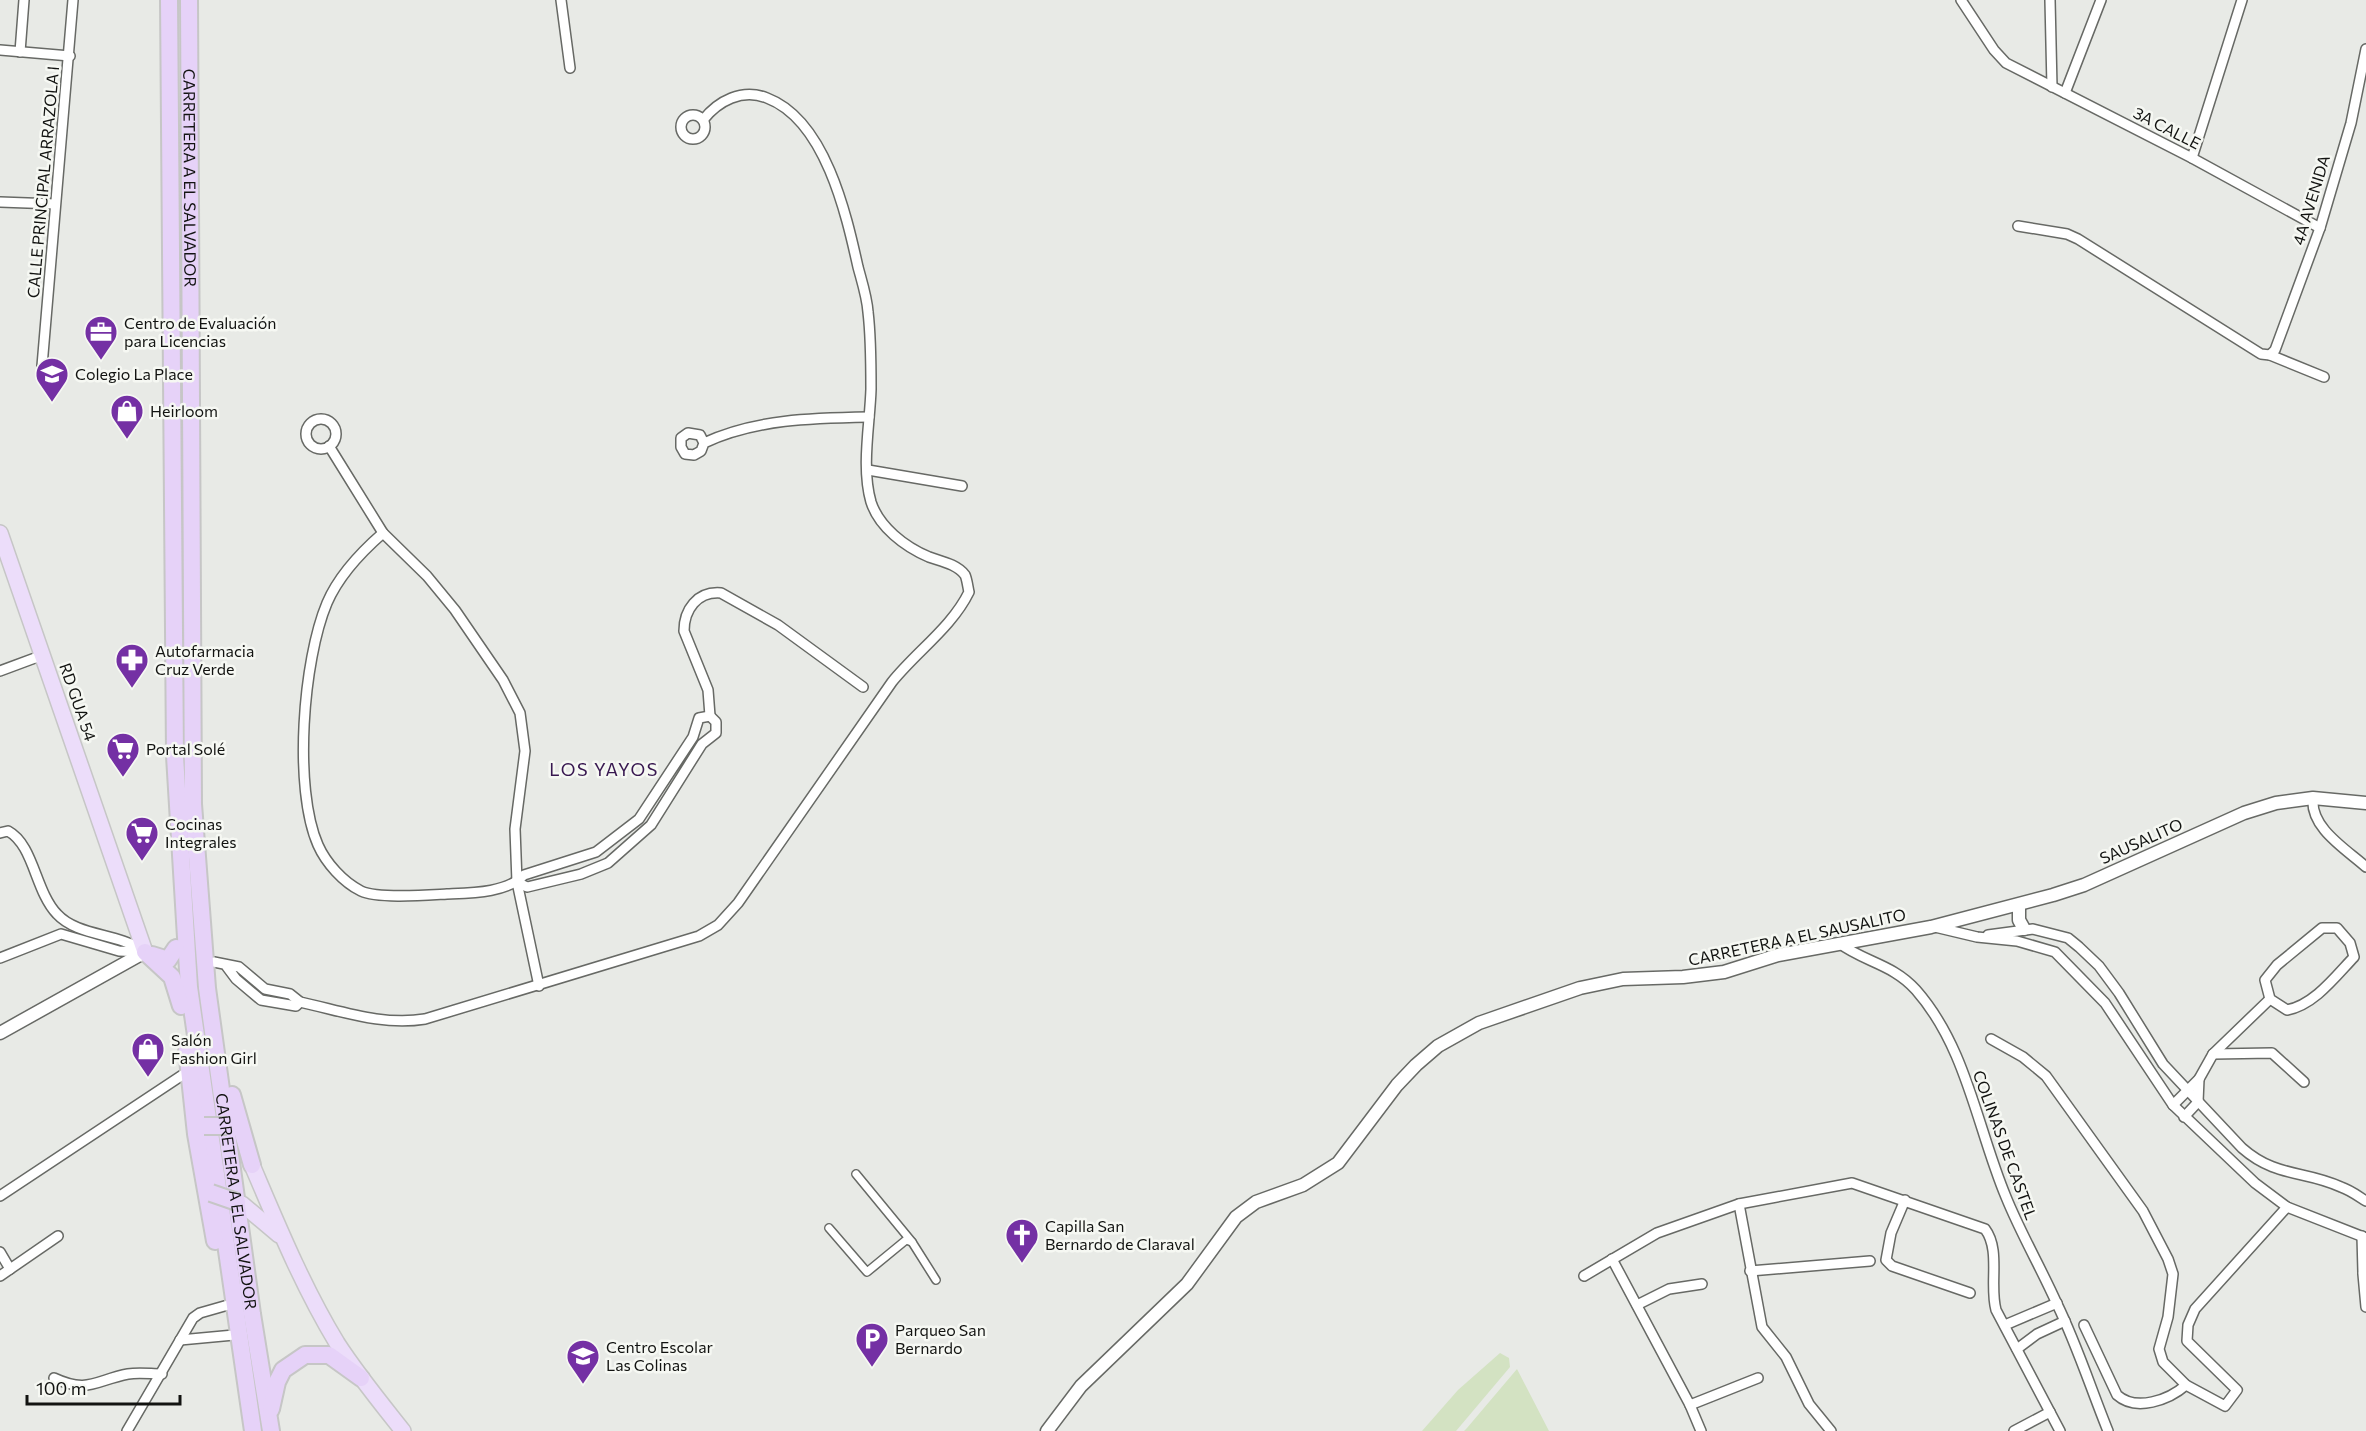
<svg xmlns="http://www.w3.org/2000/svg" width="2366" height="1431" font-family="Commissioner,sans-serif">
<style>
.green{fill:#d3e2c2}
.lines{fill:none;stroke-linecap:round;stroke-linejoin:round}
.pedestrian-casing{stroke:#676965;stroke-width:10}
.minor-casing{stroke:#676965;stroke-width:12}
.tertiary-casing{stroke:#676965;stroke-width:15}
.primary-casing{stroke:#c6c6c6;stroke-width:18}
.trunk-casing{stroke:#c6c6c6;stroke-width:20}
.pedestrian{stroke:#fff;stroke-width:7}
.minor{stroke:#fff;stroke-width:9}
.tertiary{stroke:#fff;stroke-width:12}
.primary{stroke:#ecddfa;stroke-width:15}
.trunk{stroke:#e6d2f8;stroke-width:16}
.trunk-bridge-casing{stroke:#c6c6c6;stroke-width:20;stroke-linecap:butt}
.trunk-bridge{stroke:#e6d2f8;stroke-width:16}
.labels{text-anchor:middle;stroke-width:5;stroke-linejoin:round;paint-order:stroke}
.street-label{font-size:16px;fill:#121311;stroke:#f6f8f3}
.poi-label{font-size:16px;fill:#121311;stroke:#f6f8f3;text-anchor:start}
.neighbourhood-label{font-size:18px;letter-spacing:1.5px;fill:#381850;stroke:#f6f8f3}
</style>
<rect width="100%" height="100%" fill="#e8eae6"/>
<g class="green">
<polygon points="1500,1353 1509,1358 1510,1367 1456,1431 1422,1431 1458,1390"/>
<polygon points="1517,1369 1549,1431 1464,1431 1467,1428"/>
</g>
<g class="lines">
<g class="pedestrian-casing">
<g id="pedestrian">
<polyline points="856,1174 912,1242 936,1280"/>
<polyline points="829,1228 867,1272 906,1240 912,1242"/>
</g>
</g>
<g class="minor-casing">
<g id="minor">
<polyline points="561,0 570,68"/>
<polyline points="1961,0 1994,50 2006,63 2192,158 2320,228"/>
<polyline points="2050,0 2052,87"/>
<polyline points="0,50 70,56"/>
<polyline points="20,52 24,0"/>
<polyline points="2065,93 2101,0"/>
<circle cx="693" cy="127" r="12"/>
<polyline points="2192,158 2242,0"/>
<polyline points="0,202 55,204"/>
<polyline points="2018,226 2067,234 2078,239 2261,354 2270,355 2324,377"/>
<polyline points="2270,355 2275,350 2320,228 2351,123 2366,49"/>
<polyline points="42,366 73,0"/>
<circle cx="321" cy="434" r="15"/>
<path d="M704,443L700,435L688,433L681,438V447L685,454L694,455L701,451L704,443C755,419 813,418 869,417"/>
<polyline points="329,446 383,533 427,576 455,610 503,680 520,713 525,751 515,829 517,882 539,986"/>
<polyline points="868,470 962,486"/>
<path d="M383,533C360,553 339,575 327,603C303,660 293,788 318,845C326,863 343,882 361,891C377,899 428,895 447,894C470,893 507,893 524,875L596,852L639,819L693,737L699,718L710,716L716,722V733L702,744L651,825L608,863L581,874L527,887L517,882"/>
<polyline points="0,671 43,655"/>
<path d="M710,716L708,690L684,631C684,610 697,591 721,593L778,625L863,687"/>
<path d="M2313,798C2310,828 2346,849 2366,867"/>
<path d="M0,833L8,831C34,845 35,891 57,914C77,936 117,933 142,950"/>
<polyline points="1935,927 1977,937 2017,941 2055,952 2105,1003 2173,1105 2255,1183 2287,1207 2366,1238"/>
<path d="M2322,928H2337L2350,943L2354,957C2335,977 2314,1005 2287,1010L2270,999L2265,980L2277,965Z"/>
<path d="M1988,935L2033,929L2068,938L2079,947L2099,966L2119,993L2163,1064L2242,1148C2276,1178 2305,1170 2341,1187C2350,1190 2358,1196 2366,1201"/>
<path d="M1839,943C1864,962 1893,964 1916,990C1967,1048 1977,1128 2006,1197C2021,1234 2041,1268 2057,1304C2077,1345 2091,1389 2108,1431"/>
<polyline points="0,958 61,934 119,951 144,952"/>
<path d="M214,962L239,967L265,989L290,994L300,1002C342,1011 382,1026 425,1019L699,936L718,925L738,903L892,682C916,652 952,627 969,592C968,588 967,579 965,575C957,564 940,561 929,557C905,547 879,527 871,502C861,467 870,424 871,389C871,364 871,337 868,312C867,297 862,282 858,267C846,213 825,120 767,98C742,88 718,101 703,120"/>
<polyline points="227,967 236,979 261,1000 296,1006 300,1002"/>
<polyline points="1991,1039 2023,1057 2046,1076 2143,1211 2168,1259 2173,1274 2168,1317 2159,1349 2163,1362 2186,1385 2225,1406 2237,1390 2187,1341 2188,1325 2195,1309 2287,1207"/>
<polyline points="2213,1054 2272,1053 2304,1082"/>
<polyline points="2173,1105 2199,1079 2213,1054 2270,999"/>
<polyline points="2184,1117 2198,1102 2199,1079"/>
<polyline points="0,1196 190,1070"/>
<polyline points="1905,1200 1891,1233 1886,1260 1892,1266 1970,1293"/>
<polyline points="2362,1236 2363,1272"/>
<polyline points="0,1252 10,1269"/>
<polyline points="1612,1259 1690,1405 1701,1431"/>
<polyline points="2366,1265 2363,1274 2366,1307"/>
<polyline points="1750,1271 1870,1261"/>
<polyline points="0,1276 58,1236"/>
<polyline points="1584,1276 1657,1233 1739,1204"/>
<polyline points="1637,1305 1669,1289 1702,1284"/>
<polyline points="2005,1325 2057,1303"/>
<path d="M2084,1325L2117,1395C2136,1412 2169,1400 2186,1385"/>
<polyline points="180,1340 234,1335"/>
<polyline points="2017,1349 2037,1334 2065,1321"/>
<path d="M54,1378C88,1394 96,1380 128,1374C139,1372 151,1374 162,1374"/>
<polyline points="1690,1405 1758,1378"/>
<polyline points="127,1431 193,1318 200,1313 228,1305"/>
<path d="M1831,1431L1809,1404L1786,1357L1762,1327L1739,1204L1852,1183L1985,1229C2001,1250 1989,1285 1996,1310L2060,1431"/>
<polyline points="2014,1431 2050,1412"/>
</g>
</g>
<g class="tertiary-casing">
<g id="tertiary">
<polyline points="2019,905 2019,920 2024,929"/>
<polyline points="0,1033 145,952"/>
<polyline points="1047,1431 1081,1386 1187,1284 1236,1217 1256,1202 1303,1185 1338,1163 1397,1085 1416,1065 1438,1046 1479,1023 1580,988 1623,979 1683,977 1724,972 1778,955 1931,927 2053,895 2084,885 2244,813 2276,803 2313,798 2366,803"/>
</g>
</g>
<g class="primary-casing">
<g id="primary">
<polyline points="0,533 145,952"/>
<path d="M252,1165C278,1226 303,1287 337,1343C357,1374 380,1402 403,1431"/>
<polyline points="242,1204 279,1235"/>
</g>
</g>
<g class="trunk-casing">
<g id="trunk">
<polyline points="169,0 175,756 189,987 253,1431"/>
<path id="s1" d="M189,0L193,804L207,988L252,1314L271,1431"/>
<polyline points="145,952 172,977 181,1006"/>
<polyline points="152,955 168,960 176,948"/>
<polyline points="187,1050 196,1134 215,1241"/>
<polyline points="232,1095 252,1165"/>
<polyline points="271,1409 277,1382 283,1370 305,1355 329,1355 361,1378"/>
</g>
</g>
<use href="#pedestrian" class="pedestrian"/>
<use href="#minor" class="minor"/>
<use href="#tertiary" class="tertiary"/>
<use href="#primary" class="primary"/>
<use href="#trunk" class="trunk"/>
<g class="trunk-bridge-casing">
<g id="trunk-bridge">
<polyline points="204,1126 227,1126"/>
<polyline points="211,1193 237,1202"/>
</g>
</g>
<use href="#trunk-bridge" class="trunk-bridge"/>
</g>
<defs>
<g id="office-pin" transform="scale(1.725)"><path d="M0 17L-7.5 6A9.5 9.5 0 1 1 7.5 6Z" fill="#7430a4" stroke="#f6f8f3"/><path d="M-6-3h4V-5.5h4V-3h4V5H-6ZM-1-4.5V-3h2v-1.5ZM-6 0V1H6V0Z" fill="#fff"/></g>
<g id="school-pin" transform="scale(1.725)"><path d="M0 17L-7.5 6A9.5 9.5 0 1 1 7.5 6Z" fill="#7430a4" stroke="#f6f8f3"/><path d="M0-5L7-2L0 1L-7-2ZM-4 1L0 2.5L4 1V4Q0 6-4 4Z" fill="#fff"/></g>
<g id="shop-pin" transform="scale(1.725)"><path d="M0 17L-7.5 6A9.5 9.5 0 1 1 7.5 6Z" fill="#7430a4" stroke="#f6f8f3"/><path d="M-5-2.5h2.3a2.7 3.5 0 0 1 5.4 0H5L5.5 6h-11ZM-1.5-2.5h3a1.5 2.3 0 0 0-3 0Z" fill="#fff"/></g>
<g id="pharmacy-pin" transform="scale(1.725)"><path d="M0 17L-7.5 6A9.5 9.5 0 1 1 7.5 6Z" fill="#7430a4" stroke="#f6f8f3"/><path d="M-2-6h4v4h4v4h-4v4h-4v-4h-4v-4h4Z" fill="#fff"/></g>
<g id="supermarket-pin" transform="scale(1.725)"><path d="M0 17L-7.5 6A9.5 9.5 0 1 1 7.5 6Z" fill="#7430a4" stroke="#f6f8f3"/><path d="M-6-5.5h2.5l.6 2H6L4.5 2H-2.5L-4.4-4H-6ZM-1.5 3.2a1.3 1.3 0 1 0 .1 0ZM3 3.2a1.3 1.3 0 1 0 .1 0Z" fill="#fff"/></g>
<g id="church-pin" transform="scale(1.725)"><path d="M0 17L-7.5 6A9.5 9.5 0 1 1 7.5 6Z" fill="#7430a4" stroke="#f6f8f3"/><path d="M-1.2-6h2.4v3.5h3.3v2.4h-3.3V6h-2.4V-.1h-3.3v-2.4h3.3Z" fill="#fff"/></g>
<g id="parking-pin" transform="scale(1.725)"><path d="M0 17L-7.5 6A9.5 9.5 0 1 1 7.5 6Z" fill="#7430a4" stroke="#f6f8f3"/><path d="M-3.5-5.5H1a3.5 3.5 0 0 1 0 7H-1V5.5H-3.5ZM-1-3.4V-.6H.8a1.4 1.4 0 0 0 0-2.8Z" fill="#fff"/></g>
</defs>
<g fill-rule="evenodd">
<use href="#office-pin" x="101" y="332"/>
<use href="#school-pin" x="52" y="374"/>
<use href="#shop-pin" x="127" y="411"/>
<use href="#pharmacy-pin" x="132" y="660"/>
<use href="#supermarket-pin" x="123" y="749"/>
<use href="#supermarket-pin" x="142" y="833"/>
<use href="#shop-pin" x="148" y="1049"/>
<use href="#church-pin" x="1022" y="1235"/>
<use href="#parking-pin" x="872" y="1339"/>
<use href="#school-pin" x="583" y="1356"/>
</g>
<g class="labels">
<g class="street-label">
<text transform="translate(2167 128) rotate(27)" y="6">3A CALLE</text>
<text dy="6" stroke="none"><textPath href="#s1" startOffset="178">CARRETERA A EL SALVADOR</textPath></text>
<text transform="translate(43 182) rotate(-85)" y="6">CALLE PRINCIPAL ARRAZOLA I</text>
<text transform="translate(2311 200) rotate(-73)" y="6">4A AVENIDA</text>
<text transform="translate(78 702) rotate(71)" y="6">RD GUA 54</text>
<text transform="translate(2141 841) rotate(-24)" y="6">SAUSALITO</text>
<text transform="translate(1797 937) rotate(-12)" y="6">CARRETERA A EL SAUSALITO</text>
<text transform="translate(2005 1145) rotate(70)" y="6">COLINAS DE CASTEL</text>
<text dy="6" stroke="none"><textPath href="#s1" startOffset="1204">CARRETERA A EL SALVADOR</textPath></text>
</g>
<g class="poi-label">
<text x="124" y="329">Centro de Evaluación<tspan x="124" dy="18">para Licencias</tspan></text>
<text x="75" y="380">Colegio La Place</text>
<text x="150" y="417">Heirloom</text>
<text x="155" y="657">Autofarmacia<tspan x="155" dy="18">Cruz Verde</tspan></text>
<text x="146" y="755">Portal Solé</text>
<text x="165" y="830">Cocinas<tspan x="165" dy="18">Integrales</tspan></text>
<text x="171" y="1046">Salón<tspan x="171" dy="18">Fashion Girl</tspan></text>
<text x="1045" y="1232">Capilla San<tspan x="1045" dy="18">Bernardo de Claraval</tspan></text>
<text x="895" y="1336">Parqueo San<tspan x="895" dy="18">Bernardo</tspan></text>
<text x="606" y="1353">Centro Escolar<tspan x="606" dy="18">Las Colinas</tspan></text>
</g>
<g class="neighbourhood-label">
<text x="604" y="776">LOS YAYOS</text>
</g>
</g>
<path d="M27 1395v9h153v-9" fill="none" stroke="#121311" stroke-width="3"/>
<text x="36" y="1395" font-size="18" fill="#121311" stroke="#f6f8f3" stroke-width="4.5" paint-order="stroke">100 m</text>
</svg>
